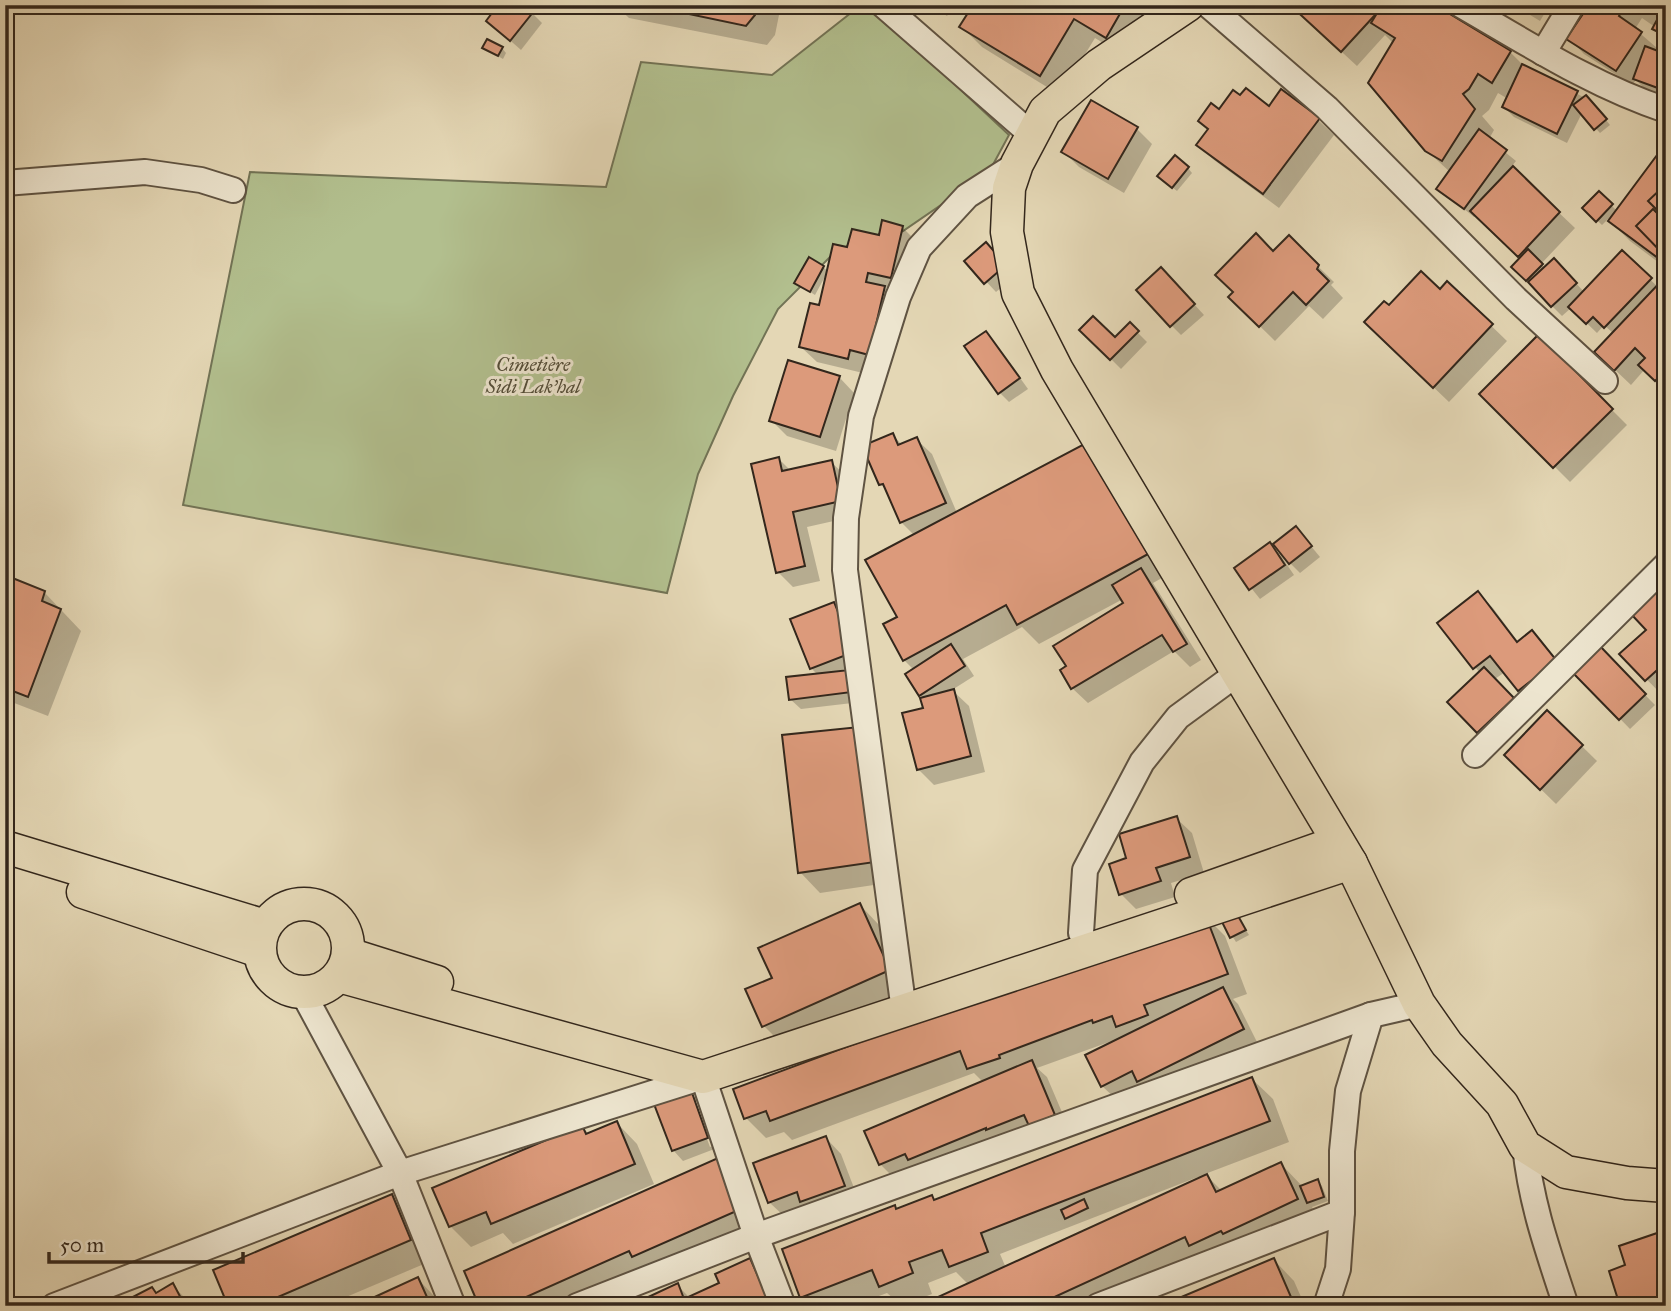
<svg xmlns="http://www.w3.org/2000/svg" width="1671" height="1311" font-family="'IM FELL Great Primer',serif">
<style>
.green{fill:#b2bf8e;stroke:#727355;stroke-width:2}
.shadow{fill:#0003;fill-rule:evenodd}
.building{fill:#dc9a7b;stroke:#33271c;stroke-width:2}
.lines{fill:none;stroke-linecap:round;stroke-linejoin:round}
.minor-casing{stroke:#5f5342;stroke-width:28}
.major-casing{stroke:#33271c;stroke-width:35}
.minor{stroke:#ede5cf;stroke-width:24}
.major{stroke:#e4d7b5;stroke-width:32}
.labels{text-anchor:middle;stroke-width:6;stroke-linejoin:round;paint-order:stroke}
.park-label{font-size:19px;font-style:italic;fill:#534d38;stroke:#ede5cf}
</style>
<rect width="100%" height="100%" fill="#e4d7b5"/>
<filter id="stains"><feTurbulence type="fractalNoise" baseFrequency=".00286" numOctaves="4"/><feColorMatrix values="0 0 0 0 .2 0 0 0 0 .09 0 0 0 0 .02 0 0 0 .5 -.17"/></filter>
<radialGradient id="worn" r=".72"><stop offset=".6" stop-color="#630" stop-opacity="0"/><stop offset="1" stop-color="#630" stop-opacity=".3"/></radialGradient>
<polygon class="green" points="861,5 870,5 1009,135 989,172 903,231 833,254 778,309 733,396 698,474 667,593 183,505 250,172 606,187 641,62 772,75"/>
<g class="shadow">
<polygon points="615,5 781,5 775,35 767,45 629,18"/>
<polygon points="931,5 954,5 947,16"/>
<polygon points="975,5 1157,5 1126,57 1095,38 1060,95 982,47 962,27"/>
<polygon points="1291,5 1361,5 1376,18 1432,5 1510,52 1525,67 1591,101 1610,125 1600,133 1582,113 1567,143 1514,117 1504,107 1508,99 1498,93 1489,110 1482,116 1494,130 1489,139 1516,161 1511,167 1575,228 1541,264 1545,268 1564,270 1585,293 1622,253 1658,287 1666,279 1666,390 1645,369 1631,385 1612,367 1614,334 1604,325 1597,333 1571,308 1562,316 1513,267 1521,258 1476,215 1474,217 1438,188 1450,172 1426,150 1393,43 1385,35 1357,66"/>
<polygon points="1514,5 1576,5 1569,18 1549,6 1540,21"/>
<polygon points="1591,5 1666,5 1666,40 1654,29 1655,27 1642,18 1635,29 1657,48 1654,52 1666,56 1666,97 1645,89 1636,80 1632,85 1584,54 1569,38"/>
<polygon points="532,13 542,23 521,50 488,21"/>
<polygon points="484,48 502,48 506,53 503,59"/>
<polygon points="1270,108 1318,120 1334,135 1279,208 1214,160 1199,145 1219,111"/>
<polygon points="1137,129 1152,144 1124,193 1079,167 1064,152"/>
<polygon points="1666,146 1666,268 1630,241 1608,219 1602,225 1584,208 1599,193 1617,211"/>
<polygon points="1188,168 1192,173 1177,191 1164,181"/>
<polygon points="902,227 918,243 906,292 884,287 900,303 863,373 817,362 801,347 820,307 827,273 815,295 796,283 823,267 829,272 848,250"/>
<polygon points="1289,238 1334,282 1331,285 1343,298 1323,319 1309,306 1275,341 1230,297"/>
<polygon points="967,261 1015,276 996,292"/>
<polygon points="1171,279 1204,315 1181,335 1171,325"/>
<polygon points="1447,283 1507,341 1449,402 1381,337 1389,307 1440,291"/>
<polygon points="1130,325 1147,342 1121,369 1082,330 1115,340"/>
<polygon points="985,333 995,343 1028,389 1009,402 999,392"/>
<polygon points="1539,337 1627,425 1570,482 1482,394"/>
<polygon points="839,377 854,393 836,451 787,436 771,420"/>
<polygon points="893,435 902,445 916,439 932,454 957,513 1089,443 1169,574 1153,583 1201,660 1190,667 1174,651 1088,703 1072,688 1126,604 1123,599 1039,644 1022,627 963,659 974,676 952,690 969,706 985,772 934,785 918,769 924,699 920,695 914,670 904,660 899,618 915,536 901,522 888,492 881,484"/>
<polygon points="779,459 791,471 831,462 847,477 856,516 807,527 820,581 793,587 778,572"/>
<polygon points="1296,528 1320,557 1300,573 1290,563"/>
<polygon points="1270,545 1281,556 1294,575 1260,599 1236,569"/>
<polygon points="5,577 44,592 81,631 48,716 9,701 5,697"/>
<polygon points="1478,593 1493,608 1519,643 1532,632 1571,677 1535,706 1505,672 1495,679 1523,709 1488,742 1449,702 1480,673 1440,624"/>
<polygon points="1666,597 1666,692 1662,695 1622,654 1648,630"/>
<polygon points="833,604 843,614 863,662 837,672 861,702 801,709 790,699 818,675 811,668"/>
<polygon points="1599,648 1655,705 1630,729 1575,672"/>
<polygon points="1547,712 1597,761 1556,804 1506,755"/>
<polygon points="784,737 894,882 820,893 800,872"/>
<polygon points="1176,818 1192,833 1204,873 1171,883 1175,897 1136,909 1121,894 1128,859"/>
<polygon points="860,905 880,926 909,991 784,1046 764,1026 774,979"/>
<polygon points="1205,916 1225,936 1247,994 1233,999 1238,1004 1258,1044 1118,1101 1102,1086 1112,1041 1037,1068 1047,1077 1070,1131 896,1180 880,1164 983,1082 974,1073 792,1140 784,1132 766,1138 746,1118"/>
<polygon points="1237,916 1249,935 1236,942 1224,923"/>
<path d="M1252,1079L1273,1099L1289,1142L1205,1174L1222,1191L1281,1164L1303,1187L1318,1181L1322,1186L1328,1201L1312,1207L1318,1220L1099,1306H930L969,1285L956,1272L928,1283L932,1294L902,1306L887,1293L852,1306H811L802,1297L895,1207L898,1210L932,1197L936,1201ZM1198,1177L1199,1180L1006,1268L1000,1254Z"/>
<path d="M690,1092L700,1103L717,1148L683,1161L673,1150ZM693,1102H697L713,1146L710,1147Z"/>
<polygon points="617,1123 637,1144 654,1184 513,1244 503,1233 471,1247 450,1226 582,1127 590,1135"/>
<polygon points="826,1138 841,1154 859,1201 785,1217 769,1202"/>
<polygon points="717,1160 760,1230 572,1306 481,1306"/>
<polygon points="391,1196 412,1217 431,1261 325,1306 230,1306"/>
<polygon points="1666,1232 1666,1306 1627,1266"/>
<polygon points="1274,1260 1294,1281 1305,1306 1165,1306"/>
<polygon points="749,1261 765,1276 778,1306 633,1306 677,1285 690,1298 722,1284"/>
<polygon points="418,1279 433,1295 438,1306 359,1306"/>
<polygon points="173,1286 183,1296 189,1306 110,1306 125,1300 127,1302 152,1289 157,1294"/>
</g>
<g class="building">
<polygon points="498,5 526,5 534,11 510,41 486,21"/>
<polygon points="646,5 757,5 755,15 746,26"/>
<polygon points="973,5 1125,5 1106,38 1074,19 1040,76 959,27"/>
<polygon points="1290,5 1364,5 1375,15 1341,52"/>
<polygon points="1382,5 1435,5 1511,51 1492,83 1478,74 1469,89 1463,94 1475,109 1442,161 1425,151 1368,83 1395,38 1371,23"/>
<polygon points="1589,5 1626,5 1619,16 1642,32 1616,71 1566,39"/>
<polygon points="1665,5 1666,5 1666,36 1652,29"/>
<polygon points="487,39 503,47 498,56 482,48"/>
<polygon points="1645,46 1666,54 1666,91 1633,79"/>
<polygon points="1522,64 1578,91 1557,134 1502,107"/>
<polygon points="1246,88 1269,106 1281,89 1320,118 1263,194 1196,145 1208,129 1198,121 1211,103 1219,109 1233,90 1240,95"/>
<polygon points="1586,95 1607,119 1594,130 1573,105"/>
<polygon points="1091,100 1138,127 1108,179 1061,152"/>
<polygon points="1479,129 1507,150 1464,209 1436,189"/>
<polygon points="1666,143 1666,264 1608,221"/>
<polygon points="1175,155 1189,167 1172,188 1157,176"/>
<polygon points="1513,166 1560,212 1518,257 1470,211"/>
<polygon points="1666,184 1666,219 1648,201"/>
<polygon points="1599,191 1613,204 1596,222 1582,208"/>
<polygon points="1653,209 1666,222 1665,256 1636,226"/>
<polygon points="882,220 903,226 891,278 868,273 866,282 885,286 869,355 850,350 848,359 799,347 810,303 819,305 833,244 847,247 852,229 879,235"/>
<polygon points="1256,233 1273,251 1289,235 1319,265 1317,269 1329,281 1306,305 1293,292 1259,327 1228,297 1233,292 1215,275"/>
<polygon points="986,242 1006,265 984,284 964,261"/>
<polygon points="1528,249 1543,264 1526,281 1511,267"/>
<polygon points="1622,250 1652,278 1604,328 1593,317 1586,324 1568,307"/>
<polygon points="809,257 824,266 810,292 794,283"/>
<polygon points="1554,258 1577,283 1551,307 1528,282"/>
<polygon points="1161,267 1195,304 1170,327 1136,290"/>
<polygon points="1421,271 1440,289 1447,281 1493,324 1433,388 1364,322 1384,301 1389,305"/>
<polygon points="1666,276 1666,370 1655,381 1638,365 1645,358 1635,348 1614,371 1594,352"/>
<polygon points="1093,316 1115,337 1130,322 1139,331 1110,360 1079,330"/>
<polygon points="986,331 1020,378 998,394 964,346"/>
<polygon points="1539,334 1613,409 1553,468 1479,394"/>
<polygon points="788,360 840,376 820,437 769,421"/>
<polygon points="893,433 898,445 917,437 946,503 900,523 883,484 879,485 862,446"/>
<polygon points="1090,441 1150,553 1017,625 1006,605 903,661 883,624 897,617 865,560"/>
<polygon points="779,457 782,471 832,460 841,501 793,512 805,566 776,573 751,464"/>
<polygon points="1296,526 1312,546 1289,564 1273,544"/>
<polygon points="1270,542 1285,565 1249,590 1234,568"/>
<polygon points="1141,568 1187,644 1173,652 1162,635 1071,689 1060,670 1066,666 1053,646 1123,603 1112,585"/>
<polygon points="5,575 45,591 42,601 61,609 28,697 5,688"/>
<polygon points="1659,588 1666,595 1666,662 1645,681 1619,654 1646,630 1631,614"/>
<polygon points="1478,591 1517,642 1532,630 1557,661 1518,691 1490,656 1473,669 1437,623"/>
<polygon points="834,602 854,652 810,669 790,619"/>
<polygon points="951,644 965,666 919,696 905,674"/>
<polygon points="1599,645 1646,694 1619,720 1572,672"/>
<polygon points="1484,667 1514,698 1477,733 1447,702"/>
<polygon points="849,670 852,692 789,700 786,677"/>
<polygon points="954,689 971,756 917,770 902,713 923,708 920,698"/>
<polygon points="1547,710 1583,745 1540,790 1504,755"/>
<polygon points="859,727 875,862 798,873 782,735"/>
<polygon points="1177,816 1190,857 1156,868 1161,881 1119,895 1109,864 1126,858 1119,834"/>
<polygon points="860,903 890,970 762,1027 745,989 772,978 758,948"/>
<polygon points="1205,914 1228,974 1144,1005 1148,1015 1116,1027 1112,1016 1093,1023 1092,1020 999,1055 1000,1058 967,1069 960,1051 770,1121 766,1111 744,1119 733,1089"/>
<polygon points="1237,914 1246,930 1230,938 1222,922"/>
<polygon points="1223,987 1244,1029 1137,1082 1132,1071 1101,1087 1085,1055"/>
<polygon points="1032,1060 1055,1115 1029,1126 1024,1115 986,1130 986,1128 908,1160 905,1154 879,1165 864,1131"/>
<polygon points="1252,1077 1270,1121 981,1233 988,1252 949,1267 942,1250 909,1262 913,1273 879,1287 872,1270 800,1298 782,1249 895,1205 896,1209 932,1195 934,1200"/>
<polygon points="691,1090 708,1138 672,1151 654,1104"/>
<polygon points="617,1121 635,1164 491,1224 486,1212 449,1227 432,1188 582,1125 586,1134"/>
<polygon points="826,1136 845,1186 800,1202 797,1192 768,1203 753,1163"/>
<polygon points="718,1158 741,1209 632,1257 629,1251 506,1306 479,1306 464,1271"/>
<polygon points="1281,1162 1298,1199 1223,1234 1221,1231 1189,1246 1185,1237 1035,1306 1009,1306 1008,1304 1003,1306 928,1306 927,1302 1207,1174 1216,1192"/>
<polygon points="1318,1179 1324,1197 1307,1203 1300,1186"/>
<polygon points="392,1194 411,1240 257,1306 228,1306 213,1270"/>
<polygon points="1084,1199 1088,1208 1065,1219 1061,1210"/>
<polygon points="1666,1230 1666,1284 1662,1285 1666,1306 1620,1306 1609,1271 1625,1265 1619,1246"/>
<polygon points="750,1258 771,1306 629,1306 678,1283 684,1299 719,1283 715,1274"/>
<polygon points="1274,1258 1291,1297 1277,1303 1278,1306 1160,1306"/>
<polygon points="418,1277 431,1306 355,1306"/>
<polygon points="173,1283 185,1306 130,1306 127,1300 152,1287 156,1293"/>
<polygon points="125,1298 129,1306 106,1306"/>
</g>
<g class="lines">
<g class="minor-casing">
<g id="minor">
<polyline points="883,5 1032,135"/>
<polyline points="1208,5 1327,108 1516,299 1605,381"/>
<path d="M1461,5C1527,43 1593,86 1666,110"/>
<polyline points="1543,53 1572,5"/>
<polyline points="5,183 145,172 201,180 233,190"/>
<polyline points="1475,755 1666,565"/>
<polyline points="1081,933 1085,870 1142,762 1178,717 1238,673"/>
<polyline points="303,993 400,1173 453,1306"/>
<polyline points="902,996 845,570 846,518 861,416 898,297 919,248 967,196 1017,164"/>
<path d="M1525,1146C1531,1204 1548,1251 1566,1306"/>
<polyline points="54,1306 400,1173 703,1077 756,1236 783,1306"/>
<polyline points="577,1306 756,1236 1371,1015"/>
<polyline points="1098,1306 1342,1212"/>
<polyline points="1326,1306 1338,1269 1342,1212 1342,1151 1348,1091 1371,1015 1419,1004"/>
</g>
</g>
<g class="major-casing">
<g id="major">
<polyline points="1188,5 1099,65 1045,111 1017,164 1009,188 1007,232 1018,293 1057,370 1351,863 1419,1004 1447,1044 1502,1104 1525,1146 1566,1172 1627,1183 1666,1186"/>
<polyline points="5,847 265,926"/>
<polyline points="83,892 259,951"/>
<polyline points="1191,894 1338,842"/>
<circle cx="304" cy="948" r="44"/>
<polyline points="348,954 437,982"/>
<polyline points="339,976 703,1077 1351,863"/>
</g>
</g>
<use href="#minor" class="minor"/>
<use href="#major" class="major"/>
</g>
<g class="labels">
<g class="park-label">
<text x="533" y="371">Cimetière<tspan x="533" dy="22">Sidi Lak'hal</tspan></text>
</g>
</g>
<rect width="1671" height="1311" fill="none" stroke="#e4d7b5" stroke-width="28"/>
<rect x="7" y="7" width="1657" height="1297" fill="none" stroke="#33271c" stroke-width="3.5"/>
<rect x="14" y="14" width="1643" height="1283" fill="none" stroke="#33271c" stroke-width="2"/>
<path d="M49 1252v10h194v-10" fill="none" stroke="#33271c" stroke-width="3.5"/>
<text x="60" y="1252" font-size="21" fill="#33271c" stroke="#ede5cf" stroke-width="5" paint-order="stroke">50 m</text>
<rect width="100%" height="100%" filter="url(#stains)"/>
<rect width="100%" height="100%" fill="url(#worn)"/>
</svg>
